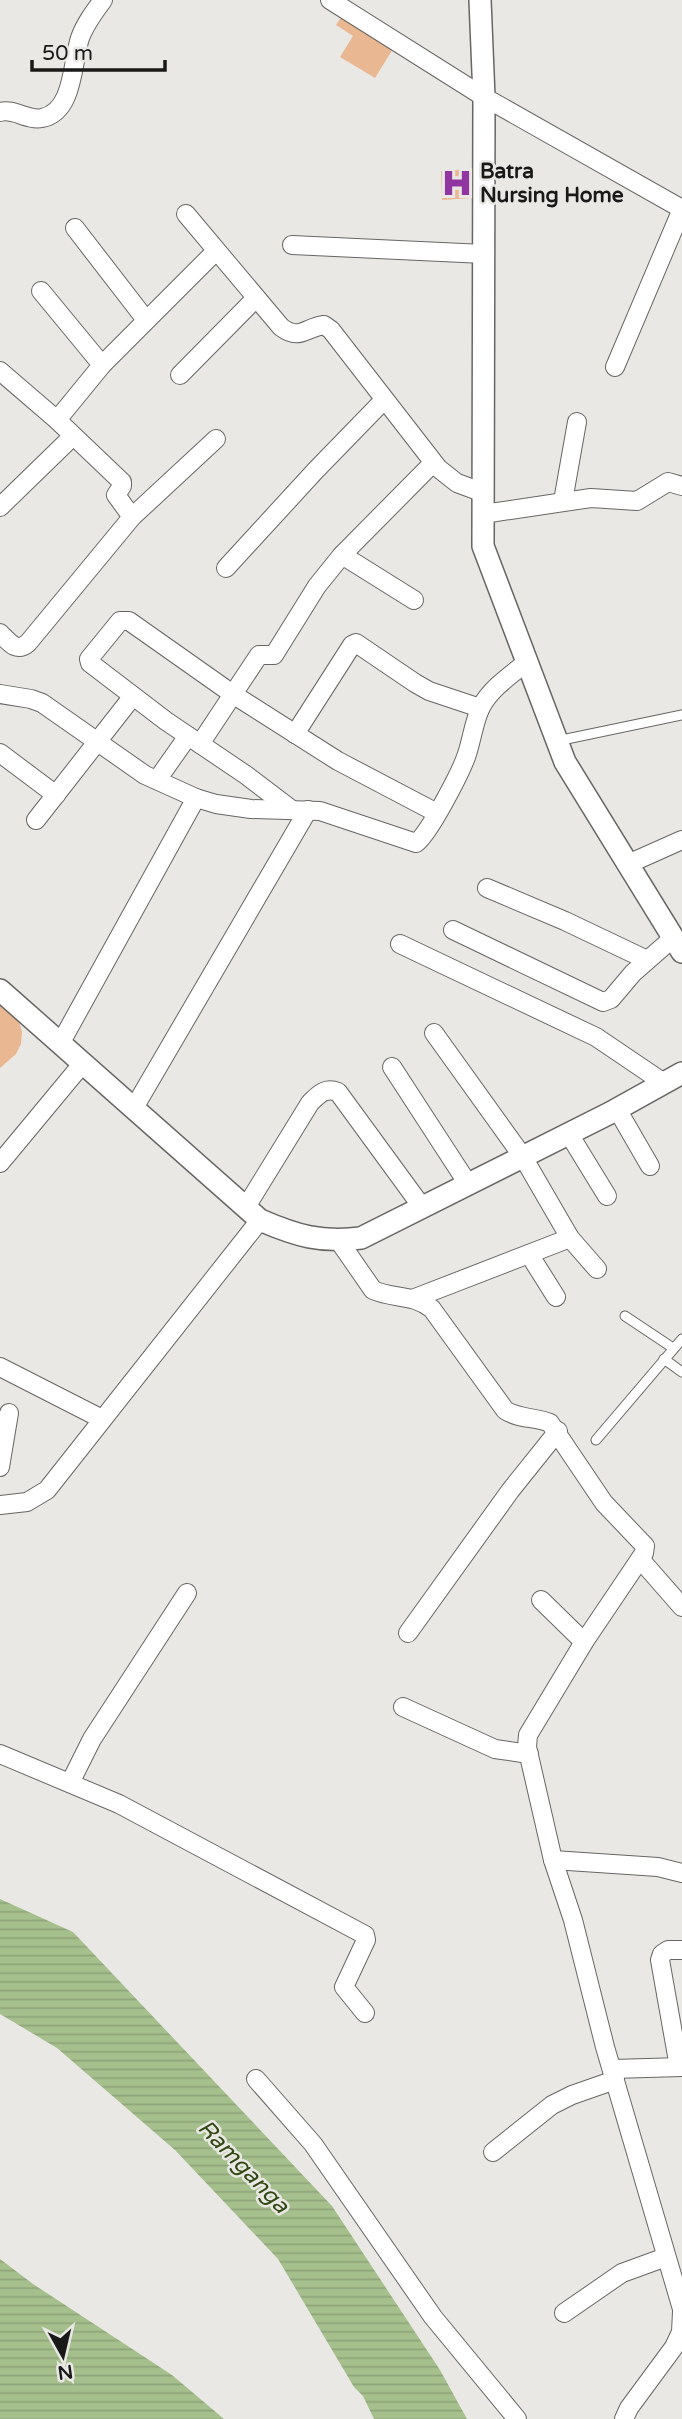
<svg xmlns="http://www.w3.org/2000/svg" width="682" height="2419" font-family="'Varela Round',sans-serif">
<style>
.water{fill:url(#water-rules)}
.building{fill:#e9b792}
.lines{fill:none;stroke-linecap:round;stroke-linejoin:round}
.service-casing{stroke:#686664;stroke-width:11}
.minor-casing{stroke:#686664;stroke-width:20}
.tertiary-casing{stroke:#686664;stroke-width:24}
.service{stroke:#fff;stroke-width:9}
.minor{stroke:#fff;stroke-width:18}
.tertiary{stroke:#fff;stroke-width:21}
.labels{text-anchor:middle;stroke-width:5;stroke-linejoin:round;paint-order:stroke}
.poi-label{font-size:21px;font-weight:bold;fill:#191918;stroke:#eae8e5;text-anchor:start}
.water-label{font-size:23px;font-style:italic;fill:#314912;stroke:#eae8e5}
</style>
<defs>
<pattern id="water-rules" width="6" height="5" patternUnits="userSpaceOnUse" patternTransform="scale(1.75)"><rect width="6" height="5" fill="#a6c08d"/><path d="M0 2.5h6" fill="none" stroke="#8ea479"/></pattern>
</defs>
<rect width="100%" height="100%" fill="#eae8e5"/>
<g class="water">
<polygon points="0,1899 73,1932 332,2206 440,2370 467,2419 374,2419 363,2396 354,2387 278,2259 175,2150 57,2048 0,2014"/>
<polygon points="0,2259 33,2284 172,2375 224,2419 0,2419"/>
</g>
<g class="building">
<polygon points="344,13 396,44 375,78 340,57 353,36 336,25"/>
<polygon points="471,169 472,198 442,200 441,171"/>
<polygon points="0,1002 13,1011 19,1021 22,1032 21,1044 16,1054 0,1068"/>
</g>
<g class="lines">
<g class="service-casing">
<g id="service">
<polyline points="557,741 682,715"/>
<polyline points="625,1316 673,1348"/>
<polyline points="664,1359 682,1372"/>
<polyline points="596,1440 682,1339"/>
</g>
</g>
<g class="minor-casing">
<g id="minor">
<polyline points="330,0 484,97 682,209"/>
<path d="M0,112C14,108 27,121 42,118C74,112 72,62 80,38C85,24 94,12 103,0"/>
<path d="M186,214L281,327C300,341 304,328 324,325L331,330L438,468L457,483L484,493"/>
<polyline points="75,228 146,320"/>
<polyline points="292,245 484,254"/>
<polyline points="41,291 102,365"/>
<polyline points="615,367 682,209"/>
<polyline points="0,371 57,420 122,482 122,486 116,495 132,517"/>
<polyline points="180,375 256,298"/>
<polyline points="57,420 102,365 216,251"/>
<polyline points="563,501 577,422"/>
<polyline points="0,507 73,436"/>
<polyline points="483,514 591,498 637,501 668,482 682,486"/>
<polyline points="342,555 414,600"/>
<polyline points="226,568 315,471 384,400"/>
<path d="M0,633C9,642 16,653 28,643L132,517L216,439"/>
<path d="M0,694L31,699L42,703L145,775L196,798L216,804L251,809L320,811L416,843C429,834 462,770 467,754C472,739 474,721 481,707C491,688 511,675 527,662"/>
<polyline points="295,734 352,645 356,643 415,683 429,691 480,708"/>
<polyline points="200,744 259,655 274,655 317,586 342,555 433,463"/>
<polyline points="0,753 56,795"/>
<polyline points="157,780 188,736"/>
<polyline points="292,810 246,775 166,721 90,663 89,659 120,621 129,621 234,695 338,761 437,813"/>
<polyline points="36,820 133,696"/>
<polyline points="628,864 682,840"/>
<polyline points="487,888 565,921 647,960"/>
<polyline points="453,930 603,1002 611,999 633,973 673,938"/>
<polyline points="400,944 596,1037 664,1083"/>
<polyline points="434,1033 523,1157 570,1238 597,1269"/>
<polyline points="60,1044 196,798"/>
<polyline points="392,1067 468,1184"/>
<polyline points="134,1108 308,810"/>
<polyline points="617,1109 650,1166"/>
<polyline points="569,1134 607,1196"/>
<polyline points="0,1163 83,1063"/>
<path d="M246,1207L310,1103C319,1094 325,1087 338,1092L422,1207"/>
<path d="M339,1241L373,1290C393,1299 414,1294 432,1309L505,1410C518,1419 536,1417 550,1423L604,1503L645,1546L644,1553L584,1642L528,1735L527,1747L553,1860L573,1920L605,2047L682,2309"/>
<polyline points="529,1254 556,1297"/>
<polyline points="415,1298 570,1238"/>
<polyline points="0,1367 102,1419"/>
<polyline points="0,1467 9,1413"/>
<polyline points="0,1505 27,1502 47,1490 260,1220"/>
<polyline points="640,1559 682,1607"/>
<polyline points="541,1600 584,1642"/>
<polyline points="408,1633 510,1491 558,1431"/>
<polyline points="403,1707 495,1749 529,1754"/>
<polyline points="0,1754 119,1804 365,1935 366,1940 344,1987 365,2013"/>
<polyline points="70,1783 92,1739 187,1593"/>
<polyline points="553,1860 658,1867 682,1873"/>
<polyline points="679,2067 660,1960 662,1954 668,1950 682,1950"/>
<polyline points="612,2069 682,2067"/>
<polyline points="256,2079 313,2144 433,2317 517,2419"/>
<polyline points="493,2152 552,2105 572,2095 615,2080"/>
<polyline points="564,2313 622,2273 666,2257"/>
<polyline points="624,2419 629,2408 674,2347 681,2332 682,2312"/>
</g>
</g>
<g class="tertiary-casing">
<g id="tertiary">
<polyline points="480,0 484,97 483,546 565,762 682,952"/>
<path d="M0,990L260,1220C297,1236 321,1243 361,1238L610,1113L682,1073"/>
</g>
</g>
<use href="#service" class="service"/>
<use href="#minor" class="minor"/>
<use href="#tertiary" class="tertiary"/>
</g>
<defs>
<g id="hospital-bare" transform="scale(2.415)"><path d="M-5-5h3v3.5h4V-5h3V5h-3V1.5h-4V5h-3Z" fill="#9136a0" stroke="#eae8e5" stroke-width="2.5" paint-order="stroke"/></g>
</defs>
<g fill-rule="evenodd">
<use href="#hospital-bare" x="457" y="183"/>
</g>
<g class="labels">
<g class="poi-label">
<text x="480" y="178">Batra<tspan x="480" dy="24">Nursing Home</tspan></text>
</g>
<g class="water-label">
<text transform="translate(244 2166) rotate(46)" y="8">Ramganga</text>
</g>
</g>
<g transform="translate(63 2356) rotate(172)" stroke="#eae8e5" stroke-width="5" paint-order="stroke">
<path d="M0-5L12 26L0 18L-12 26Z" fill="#191918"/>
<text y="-10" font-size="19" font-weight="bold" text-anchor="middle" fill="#191918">N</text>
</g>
<path d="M32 60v10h133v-10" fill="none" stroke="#191918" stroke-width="3.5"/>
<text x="42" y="60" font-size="21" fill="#191918" stroke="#eae8e5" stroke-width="5" paint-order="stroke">50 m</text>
</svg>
